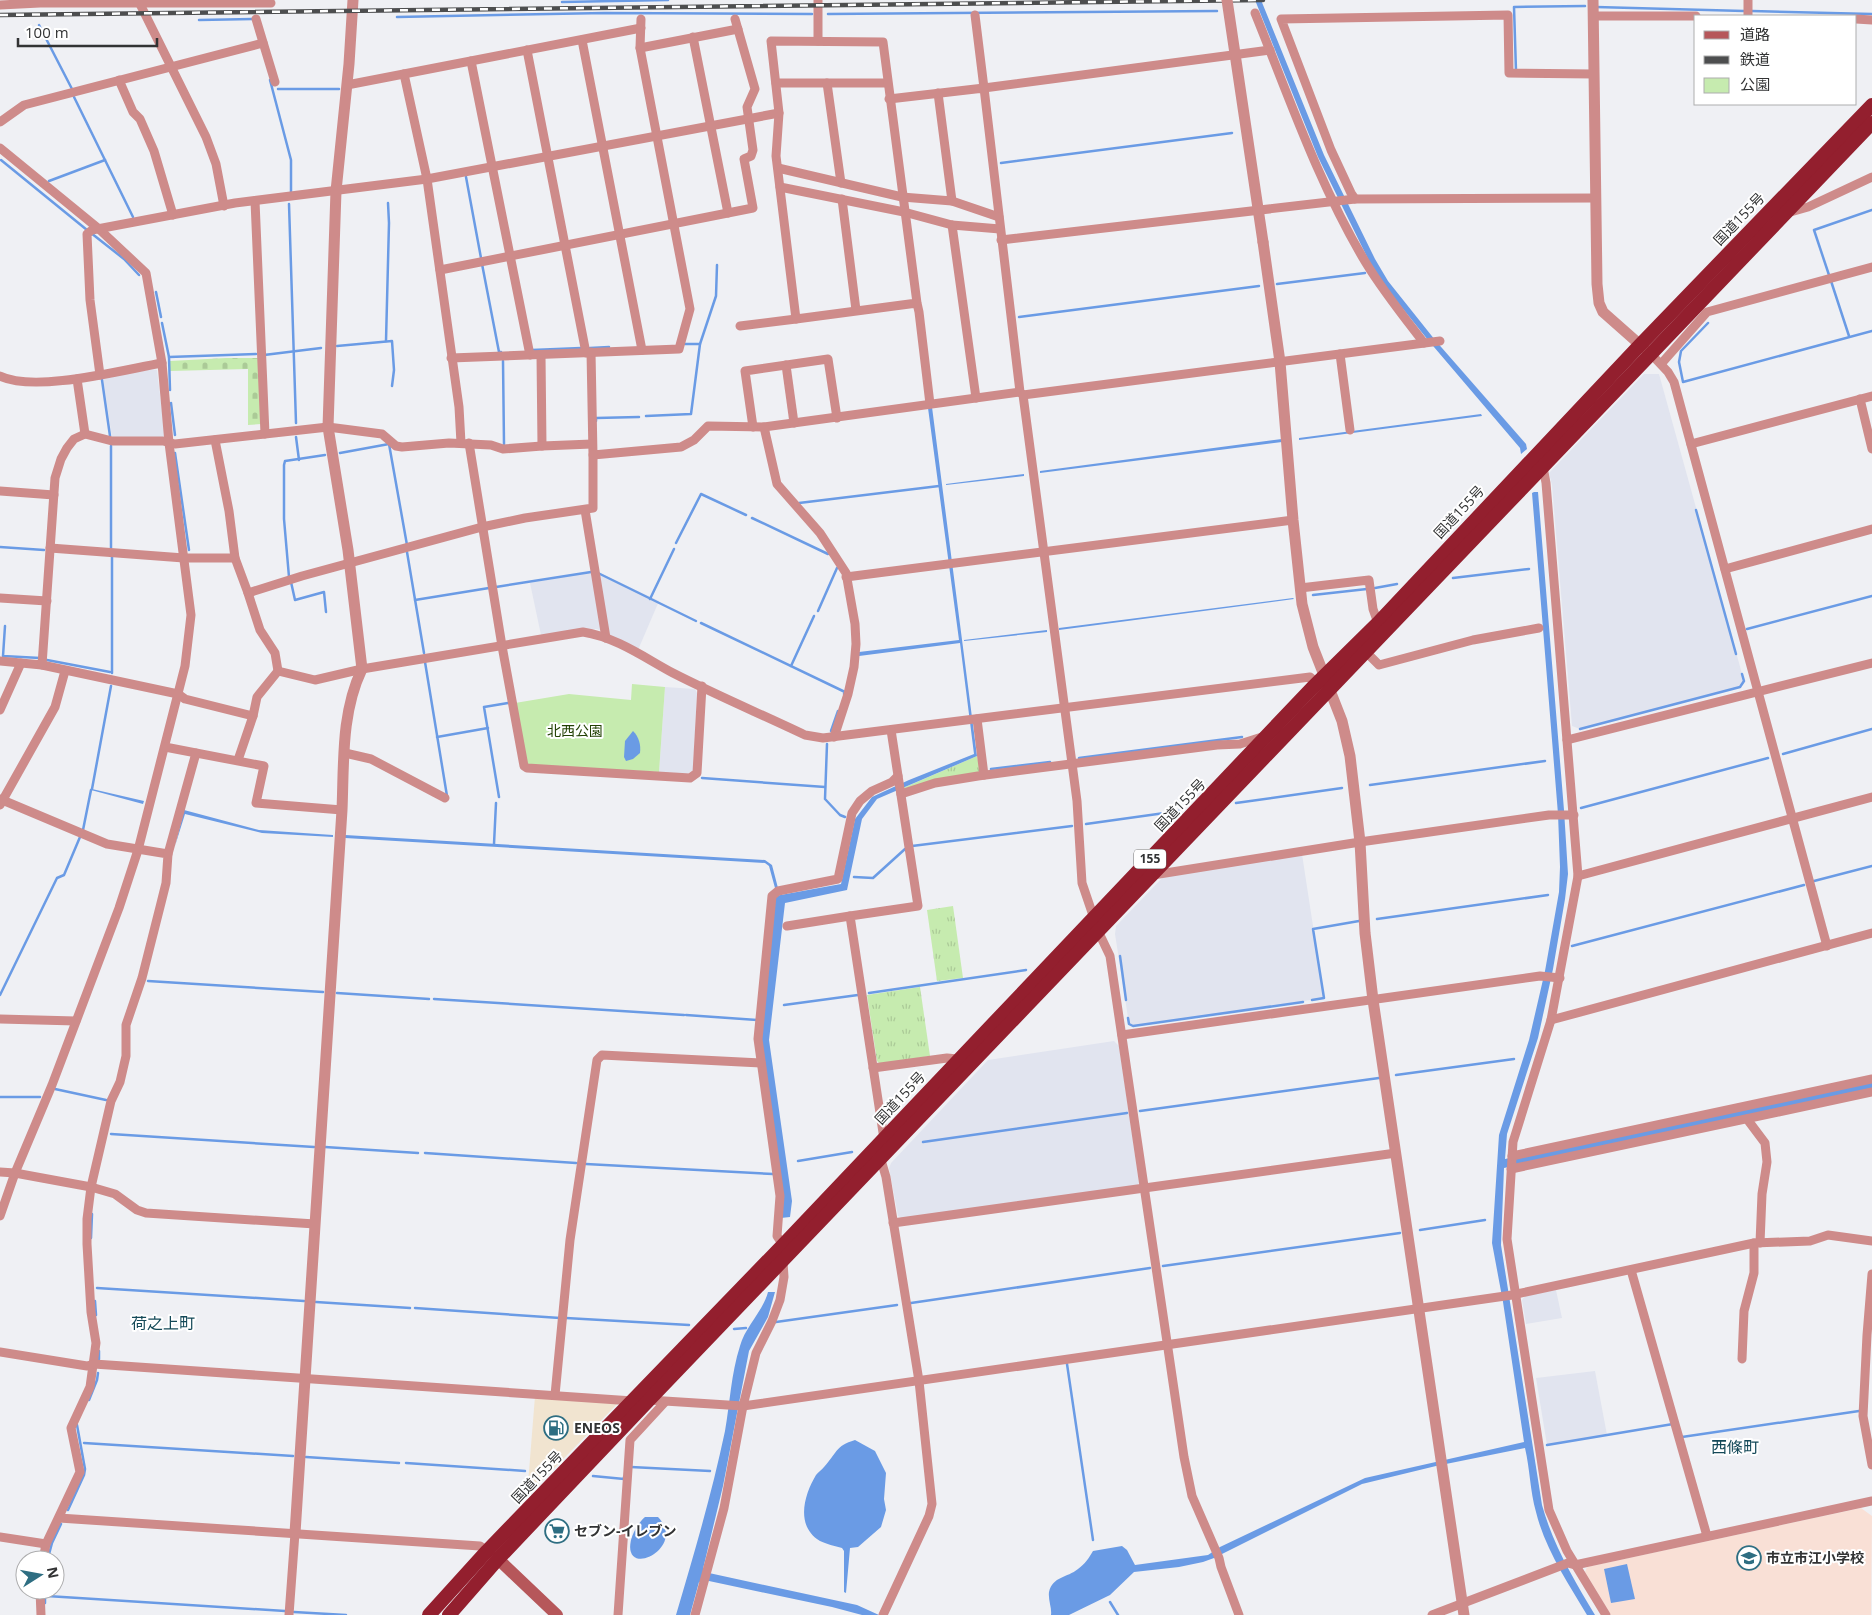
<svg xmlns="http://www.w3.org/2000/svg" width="1872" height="1615" font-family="'Open Sans','Noto Sans JP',sans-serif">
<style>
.commercial{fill:#f1e4d0}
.built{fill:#e1e4ef}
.education{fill:#f9e0d6}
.grass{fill:url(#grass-tufts)}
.cemetery{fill:url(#cemetery-stones)}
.park{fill:#c6ebaf}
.water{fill:#6a9be5}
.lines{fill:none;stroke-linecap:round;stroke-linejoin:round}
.stream{stroke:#6a9be5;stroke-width:2.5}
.minor{stroke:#ce8b8a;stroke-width:9}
.tertiary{stroke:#ce8b8a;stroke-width:11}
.secondary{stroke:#b6575a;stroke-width:12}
.trunk{stroke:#931f2e;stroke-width:14}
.rail-casing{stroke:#4d4e4f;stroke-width:4.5}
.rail{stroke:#fff;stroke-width:2.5;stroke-dasharray:8;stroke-linecap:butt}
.tertiary-bridge{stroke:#ce8b8a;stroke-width:11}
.labels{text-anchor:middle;stroke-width:4;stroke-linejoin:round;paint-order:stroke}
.shield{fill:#fff;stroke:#707071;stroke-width:1}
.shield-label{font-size:12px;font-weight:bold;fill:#323334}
.street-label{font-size:14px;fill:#323334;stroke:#fff}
.park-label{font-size:14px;fill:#224004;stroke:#fff}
.poi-label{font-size:14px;font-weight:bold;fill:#323334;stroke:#fff;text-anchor:start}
.quarter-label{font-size:16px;fill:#144958;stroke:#fff}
</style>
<defs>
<pattern id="grass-tufts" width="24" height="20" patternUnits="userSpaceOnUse" patternTransform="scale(1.25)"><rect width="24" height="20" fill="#c6ebaf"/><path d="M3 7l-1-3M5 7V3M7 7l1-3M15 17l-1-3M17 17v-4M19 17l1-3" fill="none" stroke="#abca97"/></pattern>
<pattern id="cemetery-stones" width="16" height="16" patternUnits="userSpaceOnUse" patternTransform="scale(1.25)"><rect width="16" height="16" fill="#c6ebaf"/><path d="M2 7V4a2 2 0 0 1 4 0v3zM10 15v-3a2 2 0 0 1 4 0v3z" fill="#abca97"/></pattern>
</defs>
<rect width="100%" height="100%" fill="#eff0f4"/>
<polygon class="commercial" points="535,1396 619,1402 527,1496"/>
<g class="built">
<polygon points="152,369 157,370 165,436 162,439 112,438 103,378"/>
<polygon points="1644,374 1659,374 1744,681 1740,687 1580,729 1572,726 1552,485 1549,473"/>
<polygon points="596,571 659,601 638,650 606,633"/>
<polygon points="593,572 603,632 597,629 582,629 541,635 530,583"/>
<polygon points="665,687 695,689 697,693 693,770 687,774 659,772"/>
<polygon points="1302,854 1324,998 1133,1026 1129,1024 1115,934 1116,926 1166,874"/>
<polygon points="1114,1041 1119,1046 1139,1183 1137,1186 903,1219 898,1216 889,1168 891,1163 988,1060"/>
<polygon points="1556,1290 1562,1318 1526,1324 1522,1300 1525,1296"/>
<polygon points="1595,1371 1607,1435 1547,1445 1536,1378"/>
</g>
<polygon class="education" points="1861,1508 1872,1516 1871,1615 1611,1615 1585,1572 1587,1567"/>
<g class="grass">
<polygon points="977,756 981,773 904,791 903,788"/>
<polygon points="953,906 963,978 937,981 927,910"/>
<polygon points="920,987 930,1056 880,1064 877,1061 867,995"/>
</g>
<polygon class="cemetery" points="226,358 258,358 261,424 248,425 248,369 170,371 170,361"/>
<polygon class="park" points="632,684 665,687 659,772 529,765 525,761 515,703 569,694 631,700"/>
<g class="water">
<polygon points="1255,0 1261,0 1324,155 1375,259 1388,281 1435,340 1526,444 1527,449 1521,454 1520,448 1428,340 1387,289 1369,261 1318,157"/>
<polygon points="932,407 977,756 877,799 862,819 847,890 785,903 769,1040 792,1201 790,1217 781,1218 760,1040 775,896 841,884 855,819 872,797 909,780 974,754 960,643 859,656 859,652 959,640 928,408"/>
<polygon points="1481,414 1482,416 1299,440 1299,438"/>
<polygon points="1282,439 1282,442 1040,473 1040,471"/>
<polygon points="1024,474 1024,476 946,485 946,484"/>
<path d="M1534,492H1538L1564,810L1568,874L1565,899L1553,969L1538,1038L1507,1134L1505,1159L1872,1082V1089L1504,1168L1501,1245L1542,1505C1553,1545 1574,1580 1595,1615H1587C1568,1583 1545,1549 1536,1512C1530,1491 1530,1469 1525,1448L1436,1466L1362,1484L1214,1558L1203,1562L1179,1567L1134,1572L1110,1595L1069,1615H1051C1052,1608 1048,1600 1049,1592C1053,1576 1067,1578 1078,1569C1085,1564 1089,1558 1093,1551L1122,1546L1127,1550L1135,1565L1208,1555L1220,1547L1365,1478L1524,1442L1503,1302L1492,1243L1499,1135L1529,1040L1545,971L1559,892L1560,867L1558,814L1532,493Z"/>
<polygon points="1293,598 1294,599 1059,630 1059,628"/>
<polygon points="1047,630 1047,632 964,641 964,640"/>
<path d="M633,731C639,737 641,745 640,753L633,759L626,761L624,757L625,741Z"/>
<polygon points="92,789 144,801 143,804 91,790"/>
<polygon points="184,810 259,830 333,835 333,837 262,833 185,814 175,846"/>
<polygon points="345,835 765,860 772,865 778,888 775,888 769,866 765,863 345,838"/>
<path d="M768,1292H775L768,1317L749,1351L723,1486L703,1569L709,1573L857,1605L879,1615H862L832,1607L709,1581L699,1582L690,1615H676C694,1554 712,1493 725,1431C730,1403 731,1374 740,1346C745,1327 763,1311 768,1292Z"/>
<path d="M855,1440L875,1451L886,1473L884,1499L886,1510L881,1527L858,1547L850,1548L846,1593L844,1592V1551L842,1548C835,1546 826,1544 820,1541C795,1526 804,1495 816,1475C818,1472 822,1470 824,1467C837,1453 835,1446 855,1440Z"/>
<path d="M645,1517H658C688,1548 622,1580 631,1540C633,1532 639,1522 645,1517Z"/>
<polygon points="1627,1564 1635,1599 1611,1603 1604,1569"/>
</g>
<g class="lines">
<g class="stream">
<polyline points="562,2 668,0"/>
<polyline points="1596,7 1744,11"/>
<polyline points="1752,11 1872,14"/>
<polyline points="828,14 1217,11"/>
<polyline points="397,17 605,13 812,14"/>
<polyline points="199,20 253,19"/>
<polyline points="39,25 72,89"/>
<polyline points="1516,71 1514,7 1585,6"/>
<polyline points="270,80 291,160 291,194"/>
<polyline points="278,89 339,89"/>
<polyline points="74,97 133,217"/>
<polyline points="1,160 87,230"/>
<polyline points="1001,163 1232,133"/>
<polyline points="466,177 481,258"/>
<polyline points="49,181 105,160"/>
<polyline points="289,204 296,423"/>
<polyline points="91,233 124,259 139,275"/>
<polyline points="482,264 499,352 501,352"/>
<polyline points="1829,275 1814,230 1872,210"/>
<polyline points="1831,281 1849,336"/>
<polyline points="1277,284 1365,273"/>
<polyline points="156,292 161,317"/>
<polyline points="1019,317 1259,286"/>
<polyline points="162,323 169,357"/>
<polyline points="1708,323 1681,351 1679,362 1683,382 1872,331"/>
<polyline points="386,341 389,223 388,203"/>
<polyline points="685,344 700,344"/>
<polyline points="337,346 392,341 394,370 392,386"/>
<polyline points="590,348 609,347"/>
<polyline points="532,350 581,348"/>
<polyline points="264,355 321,348"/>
<polyline points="503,361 504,444"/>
<polyline points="102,380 110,436"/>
<polyline points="170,390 169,357 256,354"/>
<polyline points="171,403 175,435"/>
<polyline points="646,416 691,414 700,344 716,296 717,265"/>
<polyline points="596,421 596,418 639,417"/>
<polyline points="296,437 299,460"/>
<polyline points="111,446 111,548"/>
<polyline points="175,453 189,550"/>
<polyline points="340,453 389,444 407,545"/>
<polyline points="799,503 939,486"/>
<polyline points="1696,510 1736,654"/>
<polyline points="752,518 828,554"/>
<polyline points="676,543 701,494 746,515"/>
<polyline points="0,547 44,550"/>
<polyline points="407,552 424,653"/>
<polyline points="112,557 112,673"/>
<polyline points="598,573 696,621"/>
<polyline points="289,577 284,519 284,465 285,461 325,455"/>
<polyline points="1453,578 1529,569"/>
<polyline points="291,582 295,600 324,592 326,612"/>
<polyline points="496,587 591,572"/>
<polyline points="1375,588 1397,584"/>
<polyline points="1313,595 1367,589"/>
<polyline points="650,599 674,549"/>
<polyline points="415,600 489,588"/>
<polyline points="818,611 837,568"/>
<polyline points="701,623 845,692 844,694"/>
<polyline points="5,626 3,656 40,658"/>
<polyline points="1747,629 1872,596"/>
<polyline points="47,660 110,672"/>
<polyline points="425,662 447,796"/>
<polyline points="791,666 814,616"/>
<polyline points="1580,729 1740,687 1744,681 1742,674"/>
<polyline points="831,731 838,711"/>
<polyline points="437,737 488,728"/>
<polyline points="827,744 825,799 840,815 845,817"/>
<polyline points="1783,754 1872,729"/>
<polyline points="1079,758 1242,737"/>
<polyline points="991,769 1050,762"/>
<polyline points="702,778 825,787"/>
<polyline points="1370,785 1545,761"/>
<polyline points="92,789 111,686"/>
<polyline points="499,797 484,707 508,703"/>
<polyline points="1236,803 1342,788"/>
<polyline points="1581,808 1768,758"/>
<polyline points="1086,824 1179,811"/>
<polyline points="83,830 91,790"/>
<polyline points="494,844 496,803"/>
<polyline points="912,846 1072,826"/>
<polyline points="854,877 873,878 905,849"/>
<polyline points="1814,881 1872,866"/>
<polyline points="1377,919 1548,895"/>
<polyline points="1572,946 1804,885"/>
<polyline points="1120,956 1126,1000"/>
<polyline points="148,981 323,992"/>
<polyline points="337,993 429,999"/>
<polyline points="869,993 1026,970"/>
<polyline points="0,995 57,878 64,875 80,837"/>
<polyline points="434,999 684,1015"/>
<polyline points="1312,1000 1324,998 1313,929 1359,921"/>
<polyline points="784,1005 858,995"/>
<polyline points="686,1015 757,1020"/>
<polyline points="1128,1018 1129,1024 1133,1026 1303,1002"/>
<polyline points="1396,1075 1514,1059"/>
<polyline points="55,1089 106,1100"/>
<polyline points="0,1097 40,1097"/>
<polyline points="1140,1111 1379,1078"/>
<polyline points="111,1134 314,1147"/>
<polyline points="923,1142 1127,1113"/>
<polyline points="325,1147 418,1153"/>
<polyline points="425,1153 576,1163"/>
<polyline points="798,1161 852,1152"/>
<polyline points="586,1164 773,1174"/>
<polyline points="1420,1230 1485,1220"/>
<polyline points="91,1238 92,1214"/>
<polyline points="1163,1266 1400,1233"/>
<polyline points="97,1288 304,1301"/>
<polyline points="95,1301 96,1315"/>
<polyline points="316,1302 410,1308"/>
<polyline points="911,1303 1150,1268"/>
<polyline points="415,1308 560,1318"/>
<polyline points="566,1318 689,1325"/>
<polyline points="776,1322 897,1305"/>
<polyline points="734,1329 746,1328"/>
<polyline points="99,1359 99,1351"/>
<polyline points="1067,1364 1093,1540"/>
<polyline points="89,1400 97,1380 98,1373"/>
<polyline points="1682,1437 1859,1411"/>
<polyline points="84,1443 293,1456"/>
<polyline points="1547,1445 1673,1424"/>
<polyline points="306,1457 399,1463"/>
<polyline points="406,1463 525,1471"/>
<polyline points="631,1467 710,1471"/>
<polyline points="593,1476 624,1479 624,1477"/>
<polyline points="68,1510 84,1475 85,1469 77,1425"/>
<polyline points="48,1558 52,1543 61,1524"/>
<polyline points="47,1596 285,1611"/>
<polyline points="1110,1602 1118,1615"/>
<polyline points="45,1603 45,1590"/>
<polyline points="294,1612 346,1615"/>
</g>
<g class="minor">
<polyline points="818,0 818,41"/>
<polyline points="1748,0 1748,16"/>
<polyline points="140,4 206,137 216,164 224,206"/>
<polyline points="0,5 40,3 271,3"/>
<path d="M1255,13C1289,97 1319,185 1366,263C1383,291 1404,317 1424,343"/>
<polyline points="975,15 984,88 1270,50"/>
<polyline points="1593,16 1696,16"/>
<polyline points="256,19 275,82"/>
<polyline points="1856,19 1872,20"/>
<polyline points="693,37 728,213"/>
<polyline points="582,40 642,350"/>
<polyline points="640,48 738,29"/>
<polyline points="527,50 586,353"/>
<polyline points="471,61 530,355"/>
<polyline points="404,74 427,179 459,407 461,443"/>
<polyline points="119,80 133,112 140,119 154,151 173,215"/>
<polyline points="776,83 887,83"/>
<polyline points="827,83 841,183"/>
<polyline points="347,85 641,28"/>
<polyline points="938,93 952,201"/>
<polyline points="889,99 984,88 1020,392 1023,395 1077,801 1082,883 1099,933 1110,956 1184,1457 1192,1496 1219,1558 1221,1567 1239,1615"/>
<polyline points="0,122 24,105 263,43"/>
<polyline points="0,148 99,229 146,273 162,363 169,443 191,615 185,666 138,850 119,908 52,1085 15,1173 0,1216"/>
<polyline points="778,168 902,197 952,201 999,217"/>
<polyline points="780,187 904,212 952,225 1000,229"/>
<polyline points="842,199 856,310"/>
<polyline points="1355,199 1351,193 1331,150 1281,19 1508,15 1509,73 1594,74"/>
<polyline points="255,201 265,434"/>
<polyline points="1787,213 1808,207 1872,177"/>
<polyline points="952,225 976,398"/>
<polyline points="1001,240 1355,199 1596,198"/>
<polyline points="440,270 753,208 744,159 751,156 753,150 747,107 755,89 735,19"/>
<polyline points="917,303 796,319 776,156 779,113 771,41 883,42 917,303 919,312 930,404"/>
<polyline points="740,326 796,319"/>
<polyline points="591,352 593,455 681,447 694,440 708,426 764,427 1020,392"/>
<polyline points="1340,354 1350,430"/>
<polyline points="1651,354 1668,372 1674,382 1827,946"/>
<polyline points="541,355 542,446"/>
<polyline points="451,358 679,349 690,309 640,48 641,19"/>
<polyline points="1661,364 1707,312 1872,267"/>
<polyline points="786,365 794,423"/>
<polyline points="100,375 90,300 87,234 92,230 235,203 427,179 779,113"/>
<path d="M0,376C35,393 122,370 162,363"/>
<polyline points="77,379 85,434"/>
<polyline points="1023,395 1440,341"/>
<polyline points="1860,399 1872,449"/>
<polyline points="753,427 745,371 828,359 837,418"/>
<polyline points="764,427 777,484 820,533 846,573 855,624 856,644 854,667 848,694 834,737"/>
<polyline points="215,440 229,511 235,558 248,593 260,630 275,653 278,671"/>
<polyline points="469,443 502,646 524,766 527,768 690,778 697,773 702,686"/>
<polyline points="1691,444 1872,396"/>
<polyline points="1543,467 1546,483 1578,876 1551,1020 1513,1142 1507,1239 1549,1510 1567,1551 1606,1615"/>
<polyline points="0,491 54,495"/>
<polyline points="585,510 606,638"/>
<polyline points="50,548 184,558 235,558"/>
<polyline points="1725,569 1872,529"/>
<polyline points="846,577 1293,520"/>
<polyline points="1300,588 1369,580 1373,609 1378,623"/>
<polyline points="248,593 302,576 482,527 525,518 593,508 593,455"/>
<polyline points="0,598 47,601"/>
<polyline points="1366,652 1379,665 1473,640 1539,628"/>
<path d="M0,661L42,665L178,694L185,699L253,716L257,697L278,671L315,680L362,669L583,632C616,637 645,658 673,673C716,695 761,714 805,735L823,738L1310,677L1317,683"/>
<polyline points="42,665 55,478 61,459 67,448 74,439 85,434 112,441 163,441 175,444 328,427 382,434 396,446 402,447 449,443 491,445 503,449 542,446 592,444"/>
<polyline points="0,710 21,663"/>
<polyline points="977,719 984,775"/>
<polyline points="1567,740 1872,663"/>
<polyline points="165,747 264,766 256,803 342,810"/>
<polyline points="345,753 371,759 445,798"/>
<polyline points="238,760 253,716"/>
<polyline points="901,794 935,783 978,776 1217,745 1240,744 1265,736"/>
<polyline points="0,799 107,844 168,854 166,883 161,903 142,978 126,1025 126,1056 120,1082 111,1101 91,1187 87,1219 87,1244 91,1312 96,1343 90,1387 71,1428 80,1472 46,1544 43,1560"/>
<polyline points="0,805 55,707 65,671"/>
<polyline points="168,854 196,753"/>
<polyline points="1153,875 1360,842 1549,815 1574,815"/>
<polyline points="1578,876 1872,797"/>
<polyline points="787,926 850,916"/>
<polyline points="0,1019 76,1021"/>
<polyline points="1551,1020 1872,933"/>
<polyline points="1122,1035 1540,976 1560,978"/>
<polyline points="873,1068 947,1058 958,1059"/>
<polyline points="1747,1119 1765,1143 1767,1162 1762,1194 1760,1243"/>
<polyline points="884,1139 850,916 918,906 891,730"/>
<polyline points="1512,1156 1872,1079"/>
<polyline points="881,1160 886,1177 919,1381 932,1504 929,1516 883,1615"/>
<polyline points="1511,1169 1872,1092"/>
<polyline points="0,1172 15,1173 91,1187 115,1194 137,1210 146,1213 315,1224"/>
<polyline points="893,1223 1396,1153"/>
<polyline points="783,1245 777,1236 780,1196 758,1039 772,896 778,891 838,879 852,813 860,801 872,791 892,782 898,776"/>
<polyline points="1631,1270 1707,1536"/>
<polyline points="1872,1274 1867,1335 1863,1416 1872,1465"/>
<polyline points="0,1352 87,1366 94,1364 633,1401"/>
<polyline points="1742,1359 1744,1311 1754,1273 1754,1243"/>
<polyline points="555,1395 570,1240 597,1060 602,1055 761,1063"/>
<polyline points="649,1400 743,1406 1512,1295 1754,1243 1810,1241 1828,1235 1872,1241"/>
<polyline points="59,1518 480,1546 491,1554"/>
<polyline points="0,1537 46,1544"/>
<polyline points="40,1590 41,1615"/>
<polyline points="289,1615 295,1533"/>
<polyline points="618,1615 630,1440 665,1402"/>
<polyline points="695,1615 724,1508 743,1406 756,1353 772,1321 780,1300 784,1277 783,1262"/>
<polyline points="1432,1615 1568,1563 1575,1565 1872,1501"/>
</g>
<g class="tertiary">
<polyline points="1593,0 1597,284 1599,303 1603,312 1646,350"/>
<polyline points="1263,242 1280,362 1293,520 1302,604 1313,647 1342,721 1350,756 1360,842 1365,933 1373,1000 1464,1615"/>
<path d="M295,1533L342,810C344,762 341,713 362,669L348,550L328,427L336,191L349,64L353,0"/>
</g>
<polyline class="secondary" points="498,1559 557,1615"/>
<g class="trunk">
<polyline points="429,1615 487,1551 783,1245 1312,688 1378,623 1640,345 1872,105"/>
<polyline points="449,1615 498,1559 649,1400 1872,123"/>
</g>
<g class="rail-casing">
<polyline id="rail" points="0,15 1263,0"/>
</g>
<use href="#rail" class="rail"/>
<polyline class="tertiary-bridge" points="1227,0 1263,242"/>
</g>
<defs>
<g id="fuel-ring" transform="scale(1.25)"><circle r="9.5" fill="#fff" stroke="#2e6e82" stroke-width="1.5"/><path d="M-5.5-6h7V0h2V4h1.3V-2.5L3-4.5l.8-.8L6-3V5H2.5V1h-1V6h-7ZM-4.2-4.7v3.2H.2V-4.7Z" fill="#2e6e82"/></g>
<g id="supermarket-ring" transform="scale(1.25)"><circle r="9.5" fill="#fff" stroke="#2e6e82" stroke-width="1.5"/><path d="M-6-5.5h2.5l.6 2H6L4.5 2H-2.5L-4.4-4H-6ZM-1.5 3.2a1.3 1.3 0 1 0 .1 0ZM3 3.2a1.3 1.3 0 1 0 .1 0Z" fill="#2e6e82"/></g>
<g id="school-ring" transform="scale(1.25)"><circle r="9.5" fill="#fff" stroke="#2e6e82" stroke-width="1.5"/><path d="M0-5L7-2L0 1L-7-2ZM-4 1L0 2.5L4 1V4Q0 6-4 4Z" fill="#2e6e82"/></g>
</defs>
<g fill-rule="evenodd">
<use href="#fuel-ring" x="556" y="1428"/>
<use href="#supermarket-ring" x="557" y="1531"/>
<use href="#school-ring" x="1749" y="1558"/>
</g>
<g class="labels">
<rect class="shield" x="1134" y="849.5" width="32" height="19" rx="4"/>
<g class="shield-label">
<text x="1150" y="863">155</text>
</g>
<g class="street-label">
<text transform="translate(1739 219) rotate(-46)" y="5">国道155号</text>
<text transform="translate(1459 512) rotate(-47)" y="5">国道155号</text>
<text transform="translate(1180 805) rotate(-46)" y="5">国道155号</text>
<text transform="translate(900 1098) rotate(-47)" y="5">国道155号</text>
<text transform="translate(537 1477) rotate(-46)" y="5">国道155号</text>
</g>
<g class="park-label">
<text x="575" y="736">北西公園</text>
</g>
<g class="poi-label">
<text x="574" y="1433">ENEOS</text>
<text x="574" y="1536">セブン-イレブン</text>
<text x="1766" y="1563">市立市江小学校</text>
</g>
<g class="quarter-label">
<text x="163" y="1329">荷之上町</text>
<text x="1735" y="1453">西條町</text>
</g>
</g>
<rect x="1694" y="15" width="162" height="90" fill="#ffffff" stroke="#adadae"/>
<rect x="1704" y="31" width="25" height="8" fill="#b6575a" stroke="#adadae"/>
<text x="1740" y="40" font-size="15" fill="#323334">道路</text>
<rect x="1704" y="56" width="25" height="8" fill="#4d4e4f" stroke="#adadae"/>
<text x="1740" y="65" font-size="15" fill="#323334">鉄道</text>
<rect x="1704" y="78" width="25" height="15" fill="#c6ebaf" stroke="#adadae"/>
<text x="1740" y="90" font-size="15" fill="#323334">公園</text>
<g transform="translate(40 1575) rotate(79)"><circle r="24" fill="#ffffff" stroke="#adadae"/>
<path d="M0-4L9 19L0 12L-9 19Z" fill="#2e6e82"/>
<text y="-8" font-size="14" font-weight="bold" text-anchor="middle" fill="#323334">N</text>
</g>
<path d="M18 38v8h139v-8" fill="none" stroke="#323334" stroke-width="2.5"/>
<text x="25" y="38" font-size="15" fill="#323334" stroke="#ffffff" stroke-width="4" paint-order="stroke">100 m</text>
</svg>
